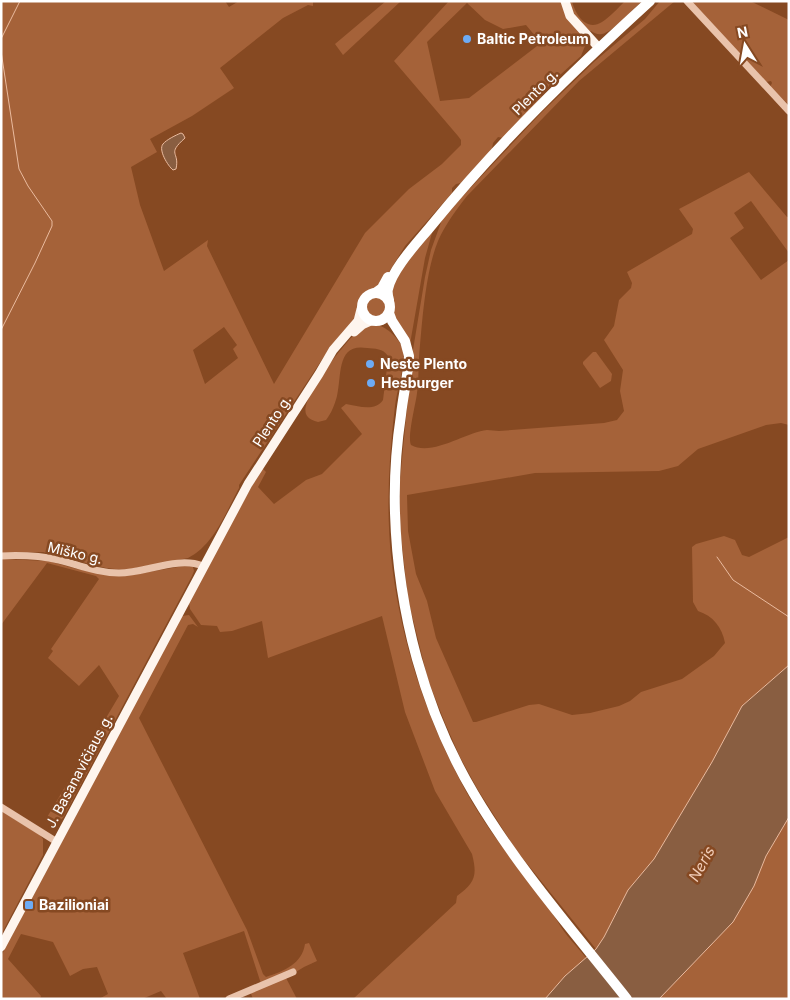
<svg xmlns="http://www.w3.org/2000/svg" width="790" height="1000" font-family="Inter,sans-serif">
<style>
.green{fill:#a56239;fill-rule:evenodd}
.water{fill:#895e41;stroke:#eabb9f}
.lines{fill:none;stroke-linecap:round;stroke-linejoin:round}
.stream{stroke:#eabb9f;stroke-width:1}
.minor{stroke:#e9c3ab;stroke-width:7}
.major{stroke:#fef5ee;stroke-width:9}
.highway{stroke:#fff;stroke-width:10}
.poi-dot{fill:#6dabf5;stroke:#864922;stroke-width:2}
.labels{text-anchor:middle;stroke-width:5;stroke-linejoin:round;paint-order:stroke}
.poi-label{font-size:14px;font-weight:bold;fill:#fff;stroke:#864922;text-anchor:start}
.street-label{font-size:14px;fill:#fff;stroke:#864922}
.water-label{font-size:15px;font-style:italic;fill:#f1ccb7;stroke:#864922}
</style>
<rect width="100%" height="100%" fill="#864922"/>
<g class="green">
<path d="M1,1H225L229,7L239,1H313V6L308,5L283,18L220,68L234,88L192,116L150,139L157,152L131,167L140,205L164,271L208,240L207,246L274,384L365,233L409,189L442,164L461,145V140L458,136L394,61L449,1H572C575,14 586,32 602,22C610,17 618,8 625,1H642C633,9 613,32 602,34C598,35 594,33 591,31L583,37L585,46L581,56L551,83L541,97L505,136L503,138L498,137L493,143L492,149L461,183L456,184L452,188V193L405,246L381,285L364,293L360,298L358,317L331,347L323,358L239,485V488C226,512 214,545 188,558L125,570L106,568L43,552L1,553ZM467,3L485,20L503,29L526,25L541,43L469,98L440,101L427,42ZM224,327L237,345L233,349L238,358L205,384L193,350Z"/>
<polygon points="386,1 401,1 343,55 335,44"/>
<path d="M660,1H675L579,81L467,196C456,210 445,225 438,241C425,273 422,324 419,358C418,370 419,382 417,393C416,403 407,437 411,445C432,457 466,432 487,430C491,430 495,431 499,431L604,423L617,420L624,411L620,391L623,370L604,340L614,326L619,300L631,288L632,283L627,272L692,234L693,229L679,209L749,172L787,217H789V253L751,201L734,213L744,228L730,238L761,280L789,260V425L781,423L766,425L698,449L678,466L659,471L535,473L407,495L408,531L416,574L427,601L436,638L473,722H476L529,705L539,704L572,715L590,713L619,706L630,701L641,692L682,679L714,656L725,643C722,627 713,616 698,611L693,602L692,547L696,544L724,536L735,540L742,555L749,557L789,537V665L742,706L712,762L654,859L628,890L604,937L596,949L516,850L478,790L460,757L445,723L428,680L408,599L400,527V480L412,356L425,277L431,250L443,217L541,113L595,61L645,19Z"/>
<polygon points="691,1 750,1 789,20 789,105 770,87 772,83 771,81 766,82"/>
<polygon points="434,226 425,258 410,344 393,314 394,309 391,287 407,260"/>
<circle cx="376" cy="307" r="10"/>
<path d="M369,324C373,325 377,325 380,326C388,328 402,342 403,350C406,365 397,389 395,406C389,456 386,506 391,556C400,643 429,727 472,802C492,836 517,866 541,897C547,905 552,913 558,922C565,935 577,946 586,958L565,976L545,999H353L456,903L457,896C474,883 478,877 472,854L435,791L405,712L382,616L268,658L262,621L232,631L220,632L217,626L201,625L190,609L189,603L215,552L262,468L266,472L258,487L274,504L306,480L322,474L362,434L341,408L346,404C358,406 375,412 383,400L388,360V356C383,348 375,349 367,348C336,343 342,375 337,396C335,404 331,414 326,420L318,422C314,421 308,419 306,414C300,398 346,341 359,330C362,327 366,326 369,324Z"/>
<polygon points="593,352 596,352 612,374 611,381 600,388 583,364 583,362"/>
<polygon points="1,559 48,561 77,569 104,574 131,575 184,566 193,567 194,571 192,576 63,818 55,824 46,819 119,696 99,665 79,686 48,658 53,651 51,649 99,579 96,576 47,563 1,625"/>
<path d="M189,615L198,627L193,624L188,625L139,718L247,930L263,974L266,977C284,971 302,964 305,944L309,943L317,961L304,967L286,978L297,999H253L250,991L262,987L244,931L183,953L200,999H167L161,991L142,999H99L108,994L97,967L83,969L70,976L53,942L21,934L8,959L41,996L40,999H1V956L182,616Z"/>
<polygon points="1,811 39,834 43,839 43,855 1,935"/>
<polygon points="789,817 789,999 659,999 733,922 754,886 766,856"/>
</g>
<g class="water">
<path d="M181,133L183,134L185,138C166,155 180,151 176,169L173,170C168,166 158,150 163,144C166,140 176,135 181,133Z"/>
<polygon points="789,665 789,817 766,856 754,886 733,922 659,999 545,999 565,976 596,949 604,937 628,890 654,859 712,762 742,706"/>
</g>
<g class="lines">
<g class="stream">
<polyline points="1,39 20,1"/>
<polyline points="1,51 19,169 28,186 52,221 52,226 35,263 1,330"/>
<polyline points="717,557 733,580 789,617"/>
</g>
<g class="minor">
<polyline points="687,1 789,111"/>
<path d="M1,556C20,555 41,556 59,560C79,565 98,573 119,573C146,573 177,556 203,566"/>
<polyline points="1,807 57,842"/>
<polyline points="229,999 293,972"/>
</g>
<g class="major">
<polyline points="565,1 570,16 599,48"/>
<polyline points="354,332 362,325 371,321"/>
<polyline points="1,947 248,484 319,374 333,350 358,321 361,309"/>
</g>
<g class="highway">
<circle cx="376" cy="307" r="14"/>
<polyline points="375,293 382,288 388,277"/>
<path d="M389,300C388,296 387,292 388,289C392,269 418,242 431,226C497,145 572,72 650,1"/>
<path d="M389,313L392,321L405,341L409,356C408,376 403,396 401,415C396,448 394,481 395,513C398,611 424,710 474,794C517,867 574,932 627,999"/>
</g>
</g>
<g class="poi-dot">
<circle cx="467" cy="39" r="5"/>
<circle cx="370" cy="364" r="5"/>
<circle cx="371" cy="383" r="5"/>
<rect x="24" y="900" width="10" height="10" rx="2.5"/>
</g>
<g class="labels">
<g class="poi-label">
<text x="477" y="44">Baltic Petroleum</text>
<text x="380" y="369">Neste Plento</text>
<text x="381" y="388">Hesburger</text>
<text x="39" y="910">Bazilioniai</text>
</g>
<g class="street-label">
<text transform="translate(535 92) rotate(-45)" y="5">Plento g.</text>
<text transform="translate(272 421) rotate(-57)" y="5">Plento g.</text>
<text transform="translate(75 553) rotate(13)" y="5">Miško g.</text>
<text transform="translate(79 771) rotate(-62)" y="5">J. Basanavičiaus g.</text>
</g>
<g class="water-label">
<text transform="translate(702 864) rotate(-61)" y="5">Neris</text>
</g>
</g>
<rect width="790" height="1000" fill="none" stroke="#ffffff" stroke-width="5"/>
<g transform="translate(745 45) rotate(349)" stroke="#864922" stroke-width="4" paint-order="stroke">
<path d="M0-4L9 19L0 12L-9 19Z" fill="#ffffff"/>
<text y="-8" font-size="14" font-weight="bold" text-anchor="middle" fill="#ffffff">N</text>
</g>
</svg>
